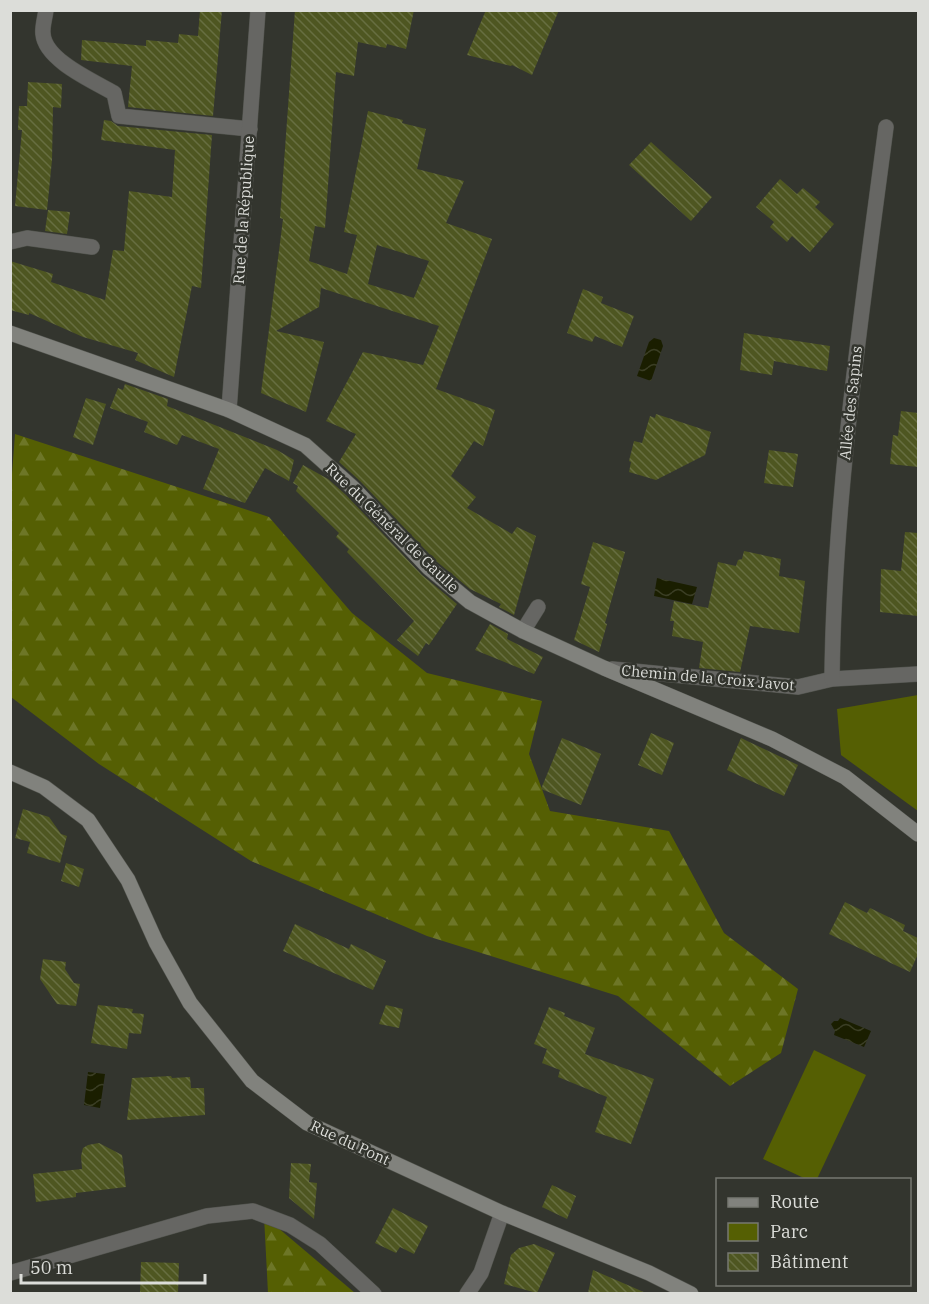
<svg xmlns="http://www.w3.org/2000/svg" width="929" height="1304" font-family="'IBM Plex Serif',serif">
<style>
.forest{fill:url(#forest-firs)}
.green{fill:#555f03}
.water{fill:url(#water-waves)}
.building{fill:url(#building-back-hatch);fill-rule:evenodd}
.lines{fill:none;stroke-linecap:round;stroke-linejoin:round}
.lane-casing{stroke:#51534d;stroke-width:16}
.street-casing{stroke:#51534d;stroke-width:16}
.secondary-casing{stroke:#51534d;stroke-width:16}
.lane{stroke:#666663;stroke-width:15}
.street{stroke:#666663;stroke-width:15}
.secondary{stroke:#81827d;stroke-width:15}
.labels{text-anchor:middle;stroke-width:5;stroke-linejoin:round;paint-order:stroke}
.street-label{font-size:15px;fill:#dcddd9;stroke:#33352e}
</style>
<defs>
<pattern id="forest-firs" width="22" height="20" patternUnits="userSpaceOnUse" patternTransform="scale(1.5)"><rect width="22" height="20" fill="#555f03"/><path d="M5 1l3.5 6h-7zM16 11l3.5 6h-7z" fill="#6d7627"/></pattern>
<pattern id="water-waves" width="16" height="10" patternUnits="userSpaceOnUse" patternTransform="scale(1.5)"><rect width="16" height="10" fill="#1a1e00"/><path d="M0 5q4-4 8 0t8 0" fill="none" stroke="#3b3e25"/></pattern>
<pattern id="building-back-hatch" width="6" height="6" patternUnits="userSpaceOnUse" patternTransform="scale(1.5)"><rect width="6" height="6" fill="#4e5621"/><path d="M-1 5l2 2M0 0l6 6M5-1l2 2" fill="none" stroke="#676e41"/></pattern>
</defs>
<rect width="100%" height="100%" fill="#33352e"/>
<g class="forest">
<polygon points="15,434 269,517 352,613 427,673 542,701 529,754 550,811 669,831 724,933 798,989 781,1053 730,1086 618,996 427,936 251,861 99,764 11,697 10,501"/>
<polygon points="264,1216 355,1293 268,1293"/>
</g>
<g class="green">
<polygon points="918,695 918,811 841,755 837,709"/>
<polygon points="814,1050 866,1075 817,1179 806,1179 763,1159"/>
</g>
<g class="water">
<polygon points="654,338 661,340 663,346 651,381 637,376 649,342"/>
<polygon points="657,578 697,587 692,604 654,596"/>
<polygon points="840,1018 871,1031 864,1047 834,1035 835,1031 831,1024 834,1021 838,1021"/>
<polygon points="88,1072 105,1074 100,1108 84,1105"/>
</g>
<g class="building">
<polygon points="200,10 222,10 213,116 128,107 132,66 81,60 82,40 146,46 146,40 178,43 179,34 198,36"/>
<path d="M295,10H414L406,49L387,44L386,48L358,42L354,76L336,72L325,228L315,226L309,261L347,274L357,235L344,232L368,111L403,120L402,123L426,129L417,169L464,181L446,223L492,239L436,389L495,410L483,446L474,441L451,476L476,497L467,508L512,534L517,527L536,536L514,615L499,607L501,604L470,589L436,561L360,481L339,462L356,434L326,421L363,352L423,365L439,326L321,288L319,307L276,331L324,342L306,412L261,393L283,219L280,218ZM377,245L429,261L414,298L368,284Z"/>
<polygon points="486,10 559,10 532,75 512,65 511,66 467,55"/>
<polygon points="28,82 62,84 61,108 53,107 52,160 47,210 15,206 22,130 18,130 19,106 27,106"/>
<polygon points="104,120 111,121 118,126 212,135 201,288 192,286 174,377 135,360 138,353 83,337 29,313 29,315 10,310 10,261 53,274 51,282 105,300 113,250 124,251 129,191 172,197 175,150 101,140"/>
<polygon points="651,142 712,197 691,221 629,165"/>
<polygon points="780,179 797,194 803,188 820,202 815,207 834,224 810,252 792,236 787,242 770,227 774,222 756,207"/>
<polygon points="48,210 70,212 67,234 45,231"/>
<polygon points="583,289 603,297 601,303 634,316 622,347 595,336 592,342 567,333"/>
<polygon points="744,333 830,346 827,371 774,361 772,375 740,370"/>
<polygon points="125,384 168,399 167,406 277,450 294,460 289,481 265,468 245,503 203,489 219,449 182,435 177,445 144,432 148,422 110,408 118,388 123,390"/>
<polygon points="86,398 106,404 93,445 73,437"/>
<polygon points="901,411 918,413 918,467 890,464 893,435 898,436"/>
<polygon points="656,414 711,432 705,455 656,480 629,472 631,462 629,461 634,441 642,443 650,416 655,418"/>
<polygon points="769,450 798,454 793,487 764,483"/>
<polygon points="303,465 328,479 346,495 422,575 457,604 429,645 426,643 418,656 397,640 414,621 347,552 349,549 336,537 339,533 296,491 298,486 293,483"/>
<polygon points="905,532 918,533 918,616 880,612 881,569 901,571"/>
<polygon points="593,542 625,552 605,623 607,624 599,652 574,640 590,587 581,584"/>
<polygon points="744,551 781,559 779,576 805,581 799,633 750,626 740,672 699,668 703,642 672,636 674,621 670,621 674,601 708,608 718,562 736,566 738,560 742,559"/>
<polygon points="490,624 508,634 507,639 543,657 534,674 475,650"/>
<polygon points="651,733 674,743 662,775 638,765"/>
<polygon points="562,738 601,754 581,805 541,789"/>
<polygon points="741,738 798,765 784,796 727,770"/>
<polygon points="23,809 49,817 61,834 67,836 60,863 27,853 30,842 15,838"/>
<polygon points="66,863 84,869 79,887 61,881"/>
<polygon points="845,902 867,913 870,908 905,925 903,931 918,938 918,954 910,972 829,934"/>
<polygon points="295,924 349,949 351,944 386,961 373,990 283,951"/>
<polygon points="43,959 66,962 65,969 74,983 80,984 76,1006 57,1004 40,979"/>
<polygon points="98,1005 133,1009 132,1013 144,1014 141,1034 129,1033 127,1049 91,1043"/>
<polygon points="386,1005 403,1009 399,1028 379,1024"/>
<polygon points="549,1007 565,1013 564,1016 595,1028 585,1054 654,1079 631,1144 595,1132 607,1097 558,1077 560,1070 542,1063 547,1049 534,1044"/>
<polygon points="171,1076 172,1078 190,1077 191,1088 204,1088 205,1115 127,1120 132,1078"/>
<polygon points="99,1143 122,1155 126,1187 76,1193 76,1197 36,1202 33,1174 82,1169 81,1156 83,1148 88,1145"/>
<polygon points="291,1163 311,1164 309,1182 317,1183 314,1219 289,1198"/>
<polygon points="552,1185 576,1196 567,1219 542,1207"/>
<polygon points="393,1208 428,1226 414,1254 400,1247 396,1253 375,1243"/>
<polygon points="534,1244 555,1253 537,1293 504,1284 511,1255 519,1248"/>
<polygon points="141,1262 179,1263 178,1293 140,1293"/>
<polygon points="593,1270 646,1293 588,1293"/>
</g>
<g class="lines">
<g class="lane-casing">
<g id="lane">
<path d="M46,10C45,18 42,27 43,34C45,60 93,81 114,93L119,116L250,129"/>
<polyline points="10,242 27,238 92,247"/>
<polyline points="523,631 538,607"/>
</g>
</g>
<g class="street-casing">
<g id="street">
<polyline points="229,410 258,10"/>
<polyline points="612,669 798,687 832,679 918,674"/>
<path d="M832,679C834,494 862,311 886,127"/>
<polyline points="10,1273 207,1216 253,1211 290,1225 320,1244 374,1294"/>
<polyline points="467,1294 481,1273 502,1213"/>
</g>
</g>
<g class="secondary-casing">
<g id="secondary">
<polyline points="10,333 229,410 305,445 353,488 429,568 470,602 523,631 604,668 772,739 845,777 918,834"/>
<polyline points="10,772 44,787 88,820 128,880 156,942 190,1003 252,1081 307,1123 502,1213 649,1273 691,1294"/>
</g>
</g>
<use href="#lane" class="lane"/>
<use href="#street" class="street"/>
<use href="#secondary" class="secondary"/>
</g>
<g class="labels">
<g class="street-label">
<text transform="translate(244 210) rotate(-86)" y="5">Rue de la République</text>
<text transform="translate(851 403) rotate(-84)" y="5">Allée des Sapins</text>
<text transform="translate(392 528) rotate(44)" y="5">Rue du Général de Gaulle</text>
<text transform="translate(708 678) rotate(5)" y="5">Chemin de la Croix Javot</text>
<text transform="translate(350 1143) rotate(25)" y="5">Rue du Pont</text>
</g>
</g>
<rect width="929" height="1304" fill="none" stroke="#dcddd9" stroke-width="24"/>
<rect x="716" y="1178" width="195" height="108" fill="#33352e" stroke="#777872" stroke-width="1.5"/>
<rect x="728" y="1198" width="30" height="9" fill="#81827d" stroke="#777872" stroke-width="1.5"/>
<text x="770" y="1208" font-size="18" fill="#dcddd9">Route</text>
<rect x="728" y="1223" width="30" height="18" fill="#555f03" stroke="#777872" stroke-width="1.5"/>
<text x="770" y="1238" font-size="18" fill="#dcddd9">Parc</text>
<rect x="728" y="1253" width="30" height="18" fill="url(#building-back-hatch)" stroke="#777872" stroke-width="1.5"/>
<text x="770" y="1268" font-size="18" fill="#dcddd9">Bâtiment</text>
<path d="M21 1274v9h184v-9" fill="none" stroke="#dcddd9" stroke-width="3"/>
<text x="30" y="1274" font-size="18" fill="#dcddd9" stroke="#33352e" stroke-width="4.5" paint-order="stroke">50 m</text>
</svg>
